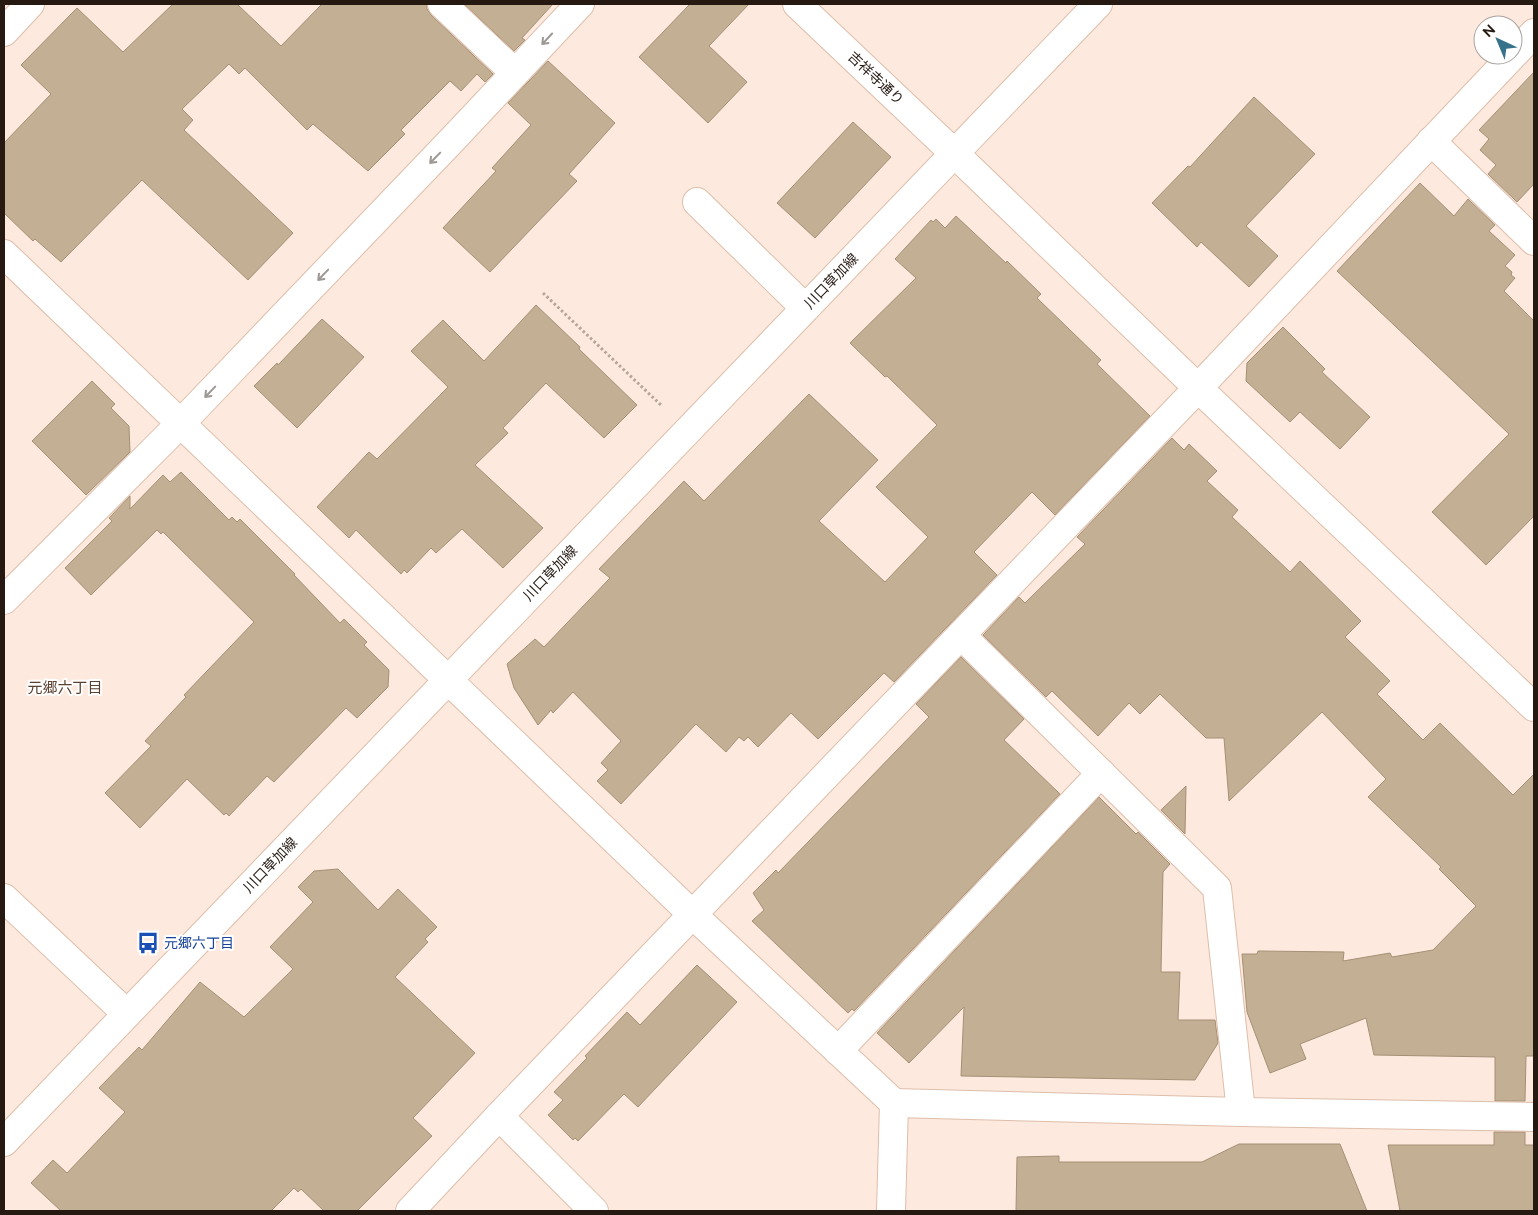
<svg xmlns="http://www.w3.org/2000/svg" width="1538" height="1215" font-family="Raleway,'Noto Sans JP',sans-serif">
<style>
.building{fill:#c3af93;stroke:#a59076}
.lines{fill:none;stroke-linecap:round;stroke-linejoin:round}
.minor-casing{stroke:#debeab;stroke-width:30}
.major-casing{stroke:#debeab;stroke-width:30}
.path{stroke:#b6a59a;stroke-width:3;stroke-dasharray:2.5 2.5;stroke-linecap:butt}
.minor{stroke:#fff;stroke-width:28}
.major{stroke:#fff;stroke-width:28}
.oneway{stroke:#9d9894}
.labels{text-anchor:middle;stroke-width:4;stroke-linejoin:round;paint-order:stroke}
.street-label{font-size:14px;fill:#251912;stroke:#fff}
.transit-label{font-size:14px;fill:#164399;stroke:#fff;text-anchor:start}
.neighbourhood-label{font-size:15px;fill:#5b4130;stroke:#fff}
</style>
<rect width="100%" height="100%" fill="#fde9dd"/>
<g class="building">
<polygon points="173,4 237,4 281,46 322,4 427,4 427,9 431,15 493,74 485,82 477,74 461,91 450,81 401,130 405,134 368,171 313,124 307,130 245,68 239,74 229,64 182,109 193,120 184,130 293,233 248,280 142,180 61,262 35,239 33,241 4,213 4,143 51,94 21,65 77,8 123,52"/>
<polygon points="464,4 553,4 522,38 525,40 514,51"/>
<polygon points="690,4 749,4 709,46 747,82 708,123 639,57"/>
<polygon points="548,61 615,123 569,174 577,181 490,272 443,228 496,171 492,168 531,125 508,103"/>
<polygon points="1534,72 1534,184 1517,202 1488,174 1496,165 1480,150 1489,139 1479,130"/>
<polygon points="1254,97 1315,154 1246,226 1278,256 1249,287 1201,242 1197,247 1152,203 1188,166 1190,167"/>
<polygon points="853,122 891,157 815,238 777,203"/>
<polygon points="1420,183 1454,216 1468,199 1495,225 1489,231 1515,255 1505,266 1512,272 1511,275 1515,278 1504,291 1534,321 1534,516 1486,565 1432,512 1509,434 1337,271"/>
<polygon points="956,216 1006,263 1007,261 1041,294 1037,298 1101,360 1097,364 1150,416 1055,515 1032,492 974,552 997,575 894,682 884,673 818,739 791,713 758,747 748,737 744,741 739,737 726,752 696,724 621,804 597,781 608,770 601,763 621,741 573,692 553,713 551,710 538,725 514,688 507,664 535,639 544,647 610,578 599,569 684,481 704,501 809,394 878,460 819,521 885,582 928,537 876,487 937,425 887,376 885,377 850,343 916,278 895,259 931,220 933,222 936,219 945,228"/>
<polygon points="536,305 580,347 579,349 637,405 604,438 546,383 503,428 508,433 475,465 543,528 503,568 462,529 436,553 431,548 407,573 404,570 401,574 356,530 349,538 317,507 369,452 377,459 448,387 411,351 443,320 484,361"/>
<polygon points="322,319 364,357 297,428 254,386 277,363 278,365"/>
<polygon points="1283,327 1325,369 1322,372 1370,417 1340,449 1300,412 1290,422 1246,381 1247,363"/>
<polygon points="92,381 115,404 111,408 129,426 130,452 86,495 32,441"/>
<polygon points="1172,438 1184,450 1189,444 1217,471 1207,481 1238,510 1232,517 1290,572 1300,561 1361,621 1345,637 1390,681 1377,694 1423,740 1440,723 1513,795 1534,774 1534,1056 1526,1056 1525,1101 1495,1101 1495,1057 1374,1055 1366,1018 1300,1044 1306,1059 1270,1073 1247,1012 1242,954 1257,954 1258,951 1344,952 1343,961 1390,953 1392,957 1433,950 1476,906 1439,869 1441,867 1368,797 1386,779 1322,712 1229,801 1224,738 1206,738 1160,694 1140,714 1129,703 1098,736 1052,691 1046,697 983,635 1019,597 1025,603 1085,544 1077,537"/>
<polygon points="181,472 229,520 232,517 237,522 240,519 295,574 294,575 340,623 344,619 367,642 364,645 389,670 388,687 357,718 346,708 274,782 267,776 229,816 226,813 224,815 187,779 140,828 105,793 151,746 145,741 186,697 184,695 254,622 163,532 161,534 157,530 91,595 65,568 112,521 109,518 130,496 130,509 163,475 170,482"/>
<polygon points="961,657 1024,719 1004,740 1060,794 854,1011 852,1009 848,1013 752,921 764,910 753,893 776,870 778,873 929,717 916,704"/>
<polygon points="1186,786 1185,834 1161,810"/>
<polygon points="1099,797 1136,834 1138,832 1170,864 1163,872 1161,972 1180,972 1178,1020 1215,1020 1218,1043 1195,1080 961,1076 964,1007 909,1063 877,1033"/>
<polygon points="338,869 378,910 398,889 437,927 425,939 428,942 395,977 475,1053 413,1118 432,1136 357,1211 324,1211 301,1189 298,1192 294,1188 271,1211 61,1211 31,1183 53,1160 67,1173 125,1112 99,1088 139,1047 142,1050 200,982 244,1017 293,969 270,947 313,902 298,887 314,871"/>
<polygon points="697,965 737,1002 638,1107 624,1094 578,1141 575,1138 573,1140 548,1115 563,1100 554,1092 587,1058 585,1056 627,1012 640,1025"/>
<polygon points="1494,1132 1525,1132 1525,1145 1534,1145 1534,1211 1400,1211 1388,1145 1494,1145"/>
<polygon points="1239,1144 1340,1144 1367,1211 1016,1211 1017,1157 1059,1156 1059,1162 1202,1162"/>
</g>
<g class="lines">
<g class="minor-casing">
<g id="minor">
<polyline points="442,4 515,73"/>
<polyline points="797,4 954,153 1198,388 1534,707"/>
<polyline points="4,32 30,4"/>
<polyline points="1431,141 1534,241"/>
<polyline points="697,202 805,308"/>
<polyline points="4,254 693,915 894,1103 891,1211"/>
<polyline points="4,600 180,424 453,139 580,4"/>
<polyline points="961,635 1217,888 1241,1112"/>
<polyline points="4,898 127,1014"/>
<polyline points="838,1051 1101,773"/>
<polyline points="894,1103 1241,1112 1534,1117"/>
<polyline points="499,1116 594,1211"/>
<polyline points="410,1211 499,1116 1198,388 1534,33"/>
</g>
</g>
<g class="major-casing">
<polyline id="major" points="4,1142 1098,4"/>
</g>
<polyline class="path" points="543,293 662,406"/>
<use href="#minor" class="minor"/>
<use href="#major" class="major"/>
</g>
<defs><path id="oneway-shaft" d="M-6 0H5M1.5-3L5.5 0L1.5 3" fill="none" stroke-width="1.6" stroke-linecap="round" stroke-linejoin="round" transform="scale(1.25)"/></defs>
<g class="oneway">
<use href="#oneway-shaft" transform="translate(547 39) rotate(133)"/>
<use href="#oneway-shaft" transform="translate(435 158) rotate(134)"/>
<use href="#oneway-shaft" transform="translate(323 275) rotate(134)"/>
<use href="#oneway-shaft" transform="translate(210 392) rotate(134)"/>
</g>
<defs>
<g id="bus-bare" transform="scale(1.725)"><path d="M-5-6H5V4H4V6H2V4H-2V6H-4V4H-5ZM-3.5-4V0h7V-4ZM-3.5 1.2v1.5H-2V1.2ZM2 1.2v1.5H3.5V1.2Z" fill="#1a4fb4" stroke="#fff" stroke-width="2.5" paint-order="stroke"/></g>
</defs>
<g fill-rule="evenodd">
<use href="#bus-bare" x="148" y="943"/>
</g>
<g class="labels">
<g class="street-label">
<text transform="translate(876 78) rotate(43)" y="5">吉祥寺通り</text>
<text transform="translate(831 281) rotate(-46)" y="5">川口草加線</text>
<text transform="translate(550 573) rotate(-46)" y="5">川口草加線</text>
<text transform="translate(270 865) rotate(-46)" y="5">川口草加線</text>
</g>
<g class="transit-label">
<text x="164" y="948">元郷六丁目</text>
</g>
<g class="neighbourhood-label">
<text x="65" y="693">元郷六丁目</text>
</g>
</g>
<rect width="1538" height="1215" fill="none" stroke="#251912" stroke-width="10"/>
<g transform="translate(1498 40) rotate(316)"><circle r="24" fill="#ffffff" stroke="#a8a3a0"/>
<path d="M0-4L9 19L0 12L-9 19Z" fill="#367289"/>
<text y="-8" font-size="14" font-weight="bold" text-anchor="middle" fill="#251912">N</text>
</g>
</svg>
